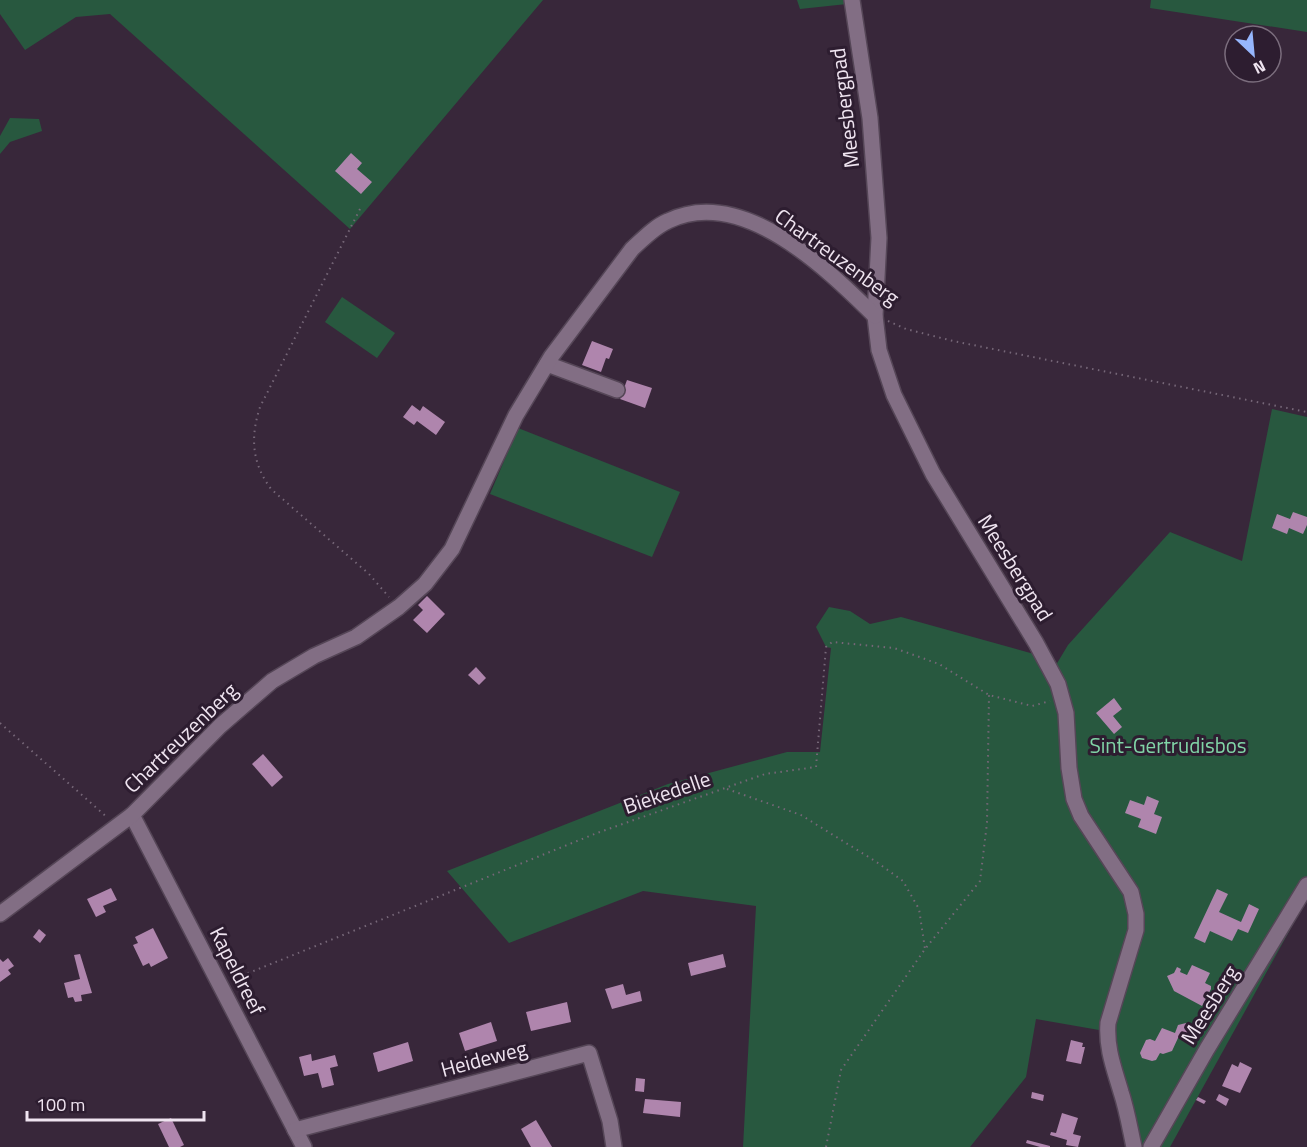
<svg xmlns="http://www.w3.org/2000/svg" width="1307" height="1147" font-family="'Titillium Web',sans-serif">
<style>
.green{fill:#28583f}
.building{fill:#af85ad}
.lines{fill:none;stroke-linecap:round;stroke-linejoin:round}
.minor-casing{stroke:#554657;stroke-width:18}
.path{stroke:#766778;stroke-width:2;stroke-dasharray:1.5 4.5;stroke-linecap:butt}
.minor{stroke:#826e84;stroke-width:15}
.labels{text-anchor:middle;stroke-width:6;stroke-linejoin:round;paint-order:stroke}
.street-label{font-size:21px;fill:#efe4f0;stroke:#2d1d30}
.park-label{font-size:21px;fill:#81d5a7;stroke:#2d1d30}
</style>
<rect width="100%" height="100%" fill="#38273a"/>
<g class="green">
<polygon points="0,0 543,0 350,229 110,14 76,17 25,50 0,14"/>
<polygon points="797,0 847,0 847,4 800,9"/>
<polygon points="1151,0 1307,0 1307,32 1150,8"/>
<polygon points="10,118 39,119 42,131 10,142 0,154 0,136"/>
<polygon points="342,297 395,333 377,358 325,322"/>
<polygon points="1272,409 1307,417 1307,899 1170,1147 1129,1147 1099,1030 1036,1019 1026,1077 970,1147 743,1147 756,906 643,891 509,943 447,871 668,784 787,752 820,752 831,648 826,647 816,627 829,607 850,611 870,624 901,617 1034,654 1056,665 1068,645 1170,532 1242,561"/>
<polygon points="518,428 680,492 652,557 490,494"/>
</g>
<g class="building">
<polygon points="351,153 362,163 357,169 372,182 361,194 335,171"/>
<polygon points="592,341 613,349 609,359 606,358 601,372 582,365"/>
<polygon points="627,380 652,388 645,408 620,399"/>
<polygon points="412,405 420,411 423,406 445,422 436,435 417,421 414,425 403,417"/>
<polygon points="1293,512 1307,517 1307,525 1303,534 1289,528 1287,534 1272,528 1277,514 1290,519"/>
<polygon points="427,596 445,614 427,633 413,620 423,610 418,605"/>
<polygon points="476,667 486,678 479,685 468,675"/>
<polygon points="1114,698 1122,709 1113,716 1122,727 1114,734 1096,713"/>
<polygon points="263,754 283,777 272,787 252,764"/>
<polygon points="1147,796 1159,801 1154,814 1162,817 1156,834 1138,827 1141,819 1125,813 1130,800 1144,805"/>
<polygon points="111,888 117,900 103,906 106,912 96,917 87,899"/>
<polygon points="1217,889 1228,894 1219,912 1241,922 1249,904 1259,909 1248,933 1238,929 1232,941 1210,931 1205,943 1194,938"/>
<polygon points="153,928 168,958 151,967 149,963 143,966 133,945 138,943 135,937"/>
<polygon points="39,929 46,935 40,943 33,937"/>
<polygon points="80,954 92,993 81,995 82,1001 75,1002 73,997 68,998 64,983 80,979 74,955"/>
<polygon points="723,954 726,967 691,976 688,963"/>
<polygon points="8,958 14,966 8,970 11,974 0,982 0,959 3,962"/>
<polygon points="1192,965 1210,973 1205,983 1211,986 1211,989 1202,1006 1174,991 1167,976 1174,973 1177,967 1181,969 1180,972 1187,975"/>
<polygon points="623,984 626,995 640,991 642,1001 612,1009 605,989"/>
<polygon points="567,1002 571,1022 531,1031 526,1012"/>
<polygon points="491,1022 497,1041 465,1051 459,1033"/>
<polygon points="1186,1023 1190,1024 1192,1028 1194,1025 1198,1027 1195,1036 1189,1033 1178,1038 1172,1051 1163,1054 1160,1053 1156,1060 1152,1061 1142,1058 1140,1053 1146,1040 1150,1039 1155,1041 1162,1028 1175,1033 1178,1025"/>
<polygon points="1071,1040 1083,1043 1082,1047 1085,1047 1081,1064 1066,1061"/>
<polygon points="408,1042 413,1061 378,1072 373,1053"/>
<polygon points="311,1054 312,1061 335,1055 338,1066 330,1068 334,1085 322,1088 318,1073 304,1076 299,1057"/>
<polygon points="1240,1062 1252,1068 1240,1093 1222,1086 1232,1064 1238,1067"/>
<polygon points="636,1078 645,1079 644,1092 635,1091"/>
<polygon points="1032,1092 1044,1095 1043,1101 1031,1098"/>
<polygon points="1219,1094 1229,1099 1226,1106 1216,1100"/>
<polygon points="1198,1097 1206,1101 1204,1104 1196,1100"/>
<polygon points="645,1099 681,1102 680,1117 643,1113"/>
<polygon points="1062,1113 1078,1118 1073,1134 1081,1136 1078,1147 1066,1145 1067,1140 1050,1135 1051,1132 1056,1133"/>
<polygon points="171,1118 184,1145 180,1147 169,1147 158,1124"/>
<polygon points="536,1120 552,1147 531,1147 521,1129"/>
<polygon points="1027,1140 1050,1146 1050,1147 1040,1147 1026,1143"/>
</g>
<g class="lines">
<g class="minor-casing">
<g id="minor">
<path d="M852,0L870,118L879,238L875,316L879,350L894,395L933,474L1036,643L1058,684L1066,713L1069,768L1074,799L1081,816L1131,892L1136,914V930L1108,1023C1106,1048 1114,1068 1121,1092C1127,1110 1130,1129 1134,1147"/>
<polyline points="547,364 617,390"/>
<polyline points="132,815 304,1147"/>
<path d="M0,914L132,815L220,726L272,681L314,656L356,637L399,607L425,584L452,549L516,415L551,357L632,249C643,239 654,227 668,221C742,185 826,268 875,316"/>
<polyline points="295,1130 589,1053 610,1121 614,1147"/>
<polyline points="1151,1147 1207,1049 1307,885"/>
</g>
</g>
<g class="path">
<path d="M360,209L260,407C250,438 252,463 271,489L369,574L389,597"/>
<polyline points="888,321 906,329 953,341 1307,412"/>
<polyline points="0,723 108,818"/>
<polyline points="727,789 801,815 875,861 903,881 919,909 925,949"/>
<polyline points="231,980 597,833 765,774 816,767 826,647 832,642 894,648 939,664 989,695 1032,706 1050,701"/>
<polyline points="826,1147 841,1070 925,949 980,881 987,823 989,695"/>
</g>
<use href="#minor" class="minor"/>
</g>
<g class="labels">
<g class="street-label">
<text transform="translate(845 108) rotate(-97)" y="7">Meesbergpad</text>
<text transform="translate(837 257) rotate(36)" y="7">Chartreuzenberg</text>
<text transform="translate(1015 568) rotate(58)" y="7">Meesbergpad</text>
<text transform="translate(181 738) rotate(-44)" y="7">Chartreuzenberg</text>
<text transform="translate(667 793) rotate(-19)" y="7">Biekedelle</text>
<text transform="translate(237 971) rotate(63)" y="7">Kapeldreef</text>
<text transform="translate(1210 1005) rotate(-58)" y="7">Meesberg</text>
<text transform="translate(484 1059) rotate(-15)" y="7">Heideweg</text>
</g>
<g class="park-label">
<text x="1168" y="753">Sint-Gertrudisbos</text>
</g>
</g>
<g transform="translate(1253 54) rotate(154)"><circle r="28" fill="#2d1d30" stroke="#7b6d7d" stroke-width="1.5"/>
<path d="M0-4.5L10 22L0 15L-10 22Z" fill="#96b6fd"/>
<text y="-9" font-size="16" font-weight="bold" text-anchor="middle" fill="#efe4f0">N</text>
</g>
<path d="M27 1111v9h177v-9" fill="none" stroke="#efe4f0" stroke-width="3"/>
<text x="36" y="1111" font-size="18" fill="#efe4f0" stroke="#2d1d30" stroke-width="4.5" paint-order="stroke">100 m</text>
</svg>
